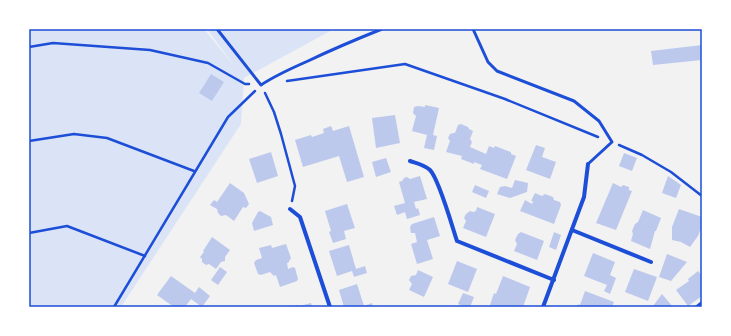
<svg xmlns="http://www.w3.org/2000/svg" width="731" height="336" font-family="Lato,sans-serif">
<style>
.green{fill:#dbe4f7}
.building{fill:#bdc9ec}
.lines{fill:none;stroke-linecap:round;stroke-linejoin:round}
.path{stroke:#1d4ed8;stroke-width:2.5}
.service{stroke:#1d4ed8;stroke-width:3}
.minor{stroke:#1d4ed8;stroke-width:4}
.neatline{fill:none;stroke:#1d4ed8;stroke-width:1.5}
</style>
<rect width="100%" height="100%" fill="#f2f2f2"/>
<polygon class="green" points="29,29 204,29 235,67 207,29 334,29 244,78 241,124 121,307 29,307"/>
<g class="building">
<polygon points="702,45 702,60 653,65 651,51"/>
<polygon points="211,74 224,82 212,101 199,93"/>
<polygon points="425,105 439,108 433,135 437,136 434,150 424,148 427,135 412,131 416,116 413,113 414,107 418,106 425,107"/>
<polygon points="395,115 400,143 376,148 372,118"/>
<polygon points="461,124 468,127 469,129 473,131 470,139 472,142 470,147 486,154 489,146 494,148 495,146 511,152 511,154 516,156 507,179 480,169 482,165 474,162 474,164 461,159 462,156 446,152 450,141 448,138 450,134 453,133 455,133 458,125"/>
<polygon points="331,126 333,131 349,126 364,177 347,182 339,156 303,167 295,140 311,135 312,137 324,133 323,129"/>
<polygon points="536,145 545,148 542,157 556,162 550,179 526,170"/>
<polygon points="271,152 278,176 257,183 249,159"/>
<polygon points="624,153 637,158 632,171 619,166"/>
<polygon points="386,158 391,172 376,177 372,162"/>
<polygon points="420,176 427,199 414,202 416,209 418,208 420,215 407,219 405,212 397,215 394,206 405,203 399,182 402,181 404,178 407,177 410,179"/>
<polygon points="668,176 681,185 676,198 662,193"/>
<polygon points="515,180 528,183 527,192 510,198 497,194 500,187 505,186 512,188"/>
<polygon points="230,183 244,193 249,204 246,208 243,207 234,221 226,215 221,216 218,213 217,209 210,205 214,200 217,202"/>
<polygon points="613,183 621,187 623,185 629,187 629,190 632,191 616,230 596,223"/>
<polygon points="475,185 489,191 486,198 472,192"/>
<polygon points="535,193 542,196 545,194 553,197 554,200 560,202 561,205 554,224 520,211 525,200 532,204 533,201 531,201"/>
<polygon points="347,204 355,228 344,231 346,239 333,243 329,232 331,231 325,211"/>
<polygon points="477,207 495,214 486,237 463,228 466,221 464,218 466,214 470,211 473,212 476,211"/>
<polygon points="679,209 702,217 702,226 698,236 690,247 681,242 672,240 672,227"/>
<polygon points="643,210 661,218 656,231 655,231 650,249 631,241 633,234 632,231 635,224 638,222"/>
<polygon points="260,211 271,217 273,225 254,231 252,223 258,212"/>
<polygon points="434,217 440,236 427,240 433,259 417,264 411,244 417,242 415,233 411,233 410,227 412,224"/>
<polygon points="521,232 544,241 537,260 514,251 517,244 515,240 518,234"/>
<polygon points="554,232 561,235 556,250 549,247"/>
<polygon points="212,237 230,250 225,257 225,261 221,262 216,269 209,264 206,265 202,262 202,259 200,257 204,252 203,251"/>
<polygon points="286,244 291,258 288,263 287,263 288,269 293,267 295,268 298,279 297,281 280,287 276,275 274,276 270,272 261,275 258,274 254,263 256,260 262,258 259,248 271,245 272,248"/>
<polygon points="349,245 356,269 365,266 367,273 354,277 352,271 337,276 329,251"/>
<polygon points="593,253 615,262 610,275 616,278 610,294 604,291 607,285 584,276"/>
<polygon points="667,254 687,262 671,281 659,277"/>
<polygon points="457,261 477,269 468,292 448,284"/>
<polygon points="220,267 227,272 218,285 211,280"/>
<polygon points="634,269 657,277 648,301 625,292"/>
<polygon points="418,270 433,277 424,297 409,290 412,284 409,280 411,276 416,275"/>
<polygon points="698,271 702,276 702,296 688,306 676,290 689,281 688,279"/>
<polygon points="171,276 195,293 199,287 210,296 202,307 191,299 185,307 174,307 157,295"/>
<polygon points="503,276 530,287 523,307 494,307 490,305 494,293 496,294"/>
<polygon points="357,284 364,306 372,303 373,307 344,307 339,290"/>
<polygon points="585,291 614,302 612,307 577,307 578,304 580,305"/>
<polygon points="463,293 474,297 470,307 465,307 458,304"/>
<polygon points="662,294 673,307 654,307 653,306"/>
<polygon points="311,303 312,307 292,307 297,305 299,306"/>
</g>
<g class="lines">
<g class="path">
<polyline points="29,47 53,43 150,50 208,63 245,84 249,84"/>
<polyline points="287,81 405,64 505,99 598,137"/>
<polyline points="265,93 274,112 281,134 295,186 292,201"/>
<polyline points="29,141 74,134 107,138 194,171"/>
<polyline points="619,145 642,155 671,172 702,196"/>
<polyline points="29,233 67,226 145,256"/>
<polyline points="114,307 228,117 255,91"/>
</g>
<g class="service">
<path d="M217,29L261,85C276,75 292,68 308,61C333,49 357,39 382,29"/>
<polyline points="473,29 488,62 497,71 574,101 599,121 612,142 588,164"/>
</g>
<g class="minor">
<path d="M410,161C416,163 425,165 430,170C439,179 452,226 457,241L554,280"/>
<polyline points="290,209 300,217 330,307"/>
<polyline points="572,230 651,262"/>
<polyline points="543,307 584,197 588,164"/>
<polyline points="697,307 702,303"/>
</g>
</g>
<rect width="731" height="336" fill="none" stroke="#ffffff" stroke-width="60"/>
<rect x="30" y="30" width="671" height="276" class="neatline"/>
</svg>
